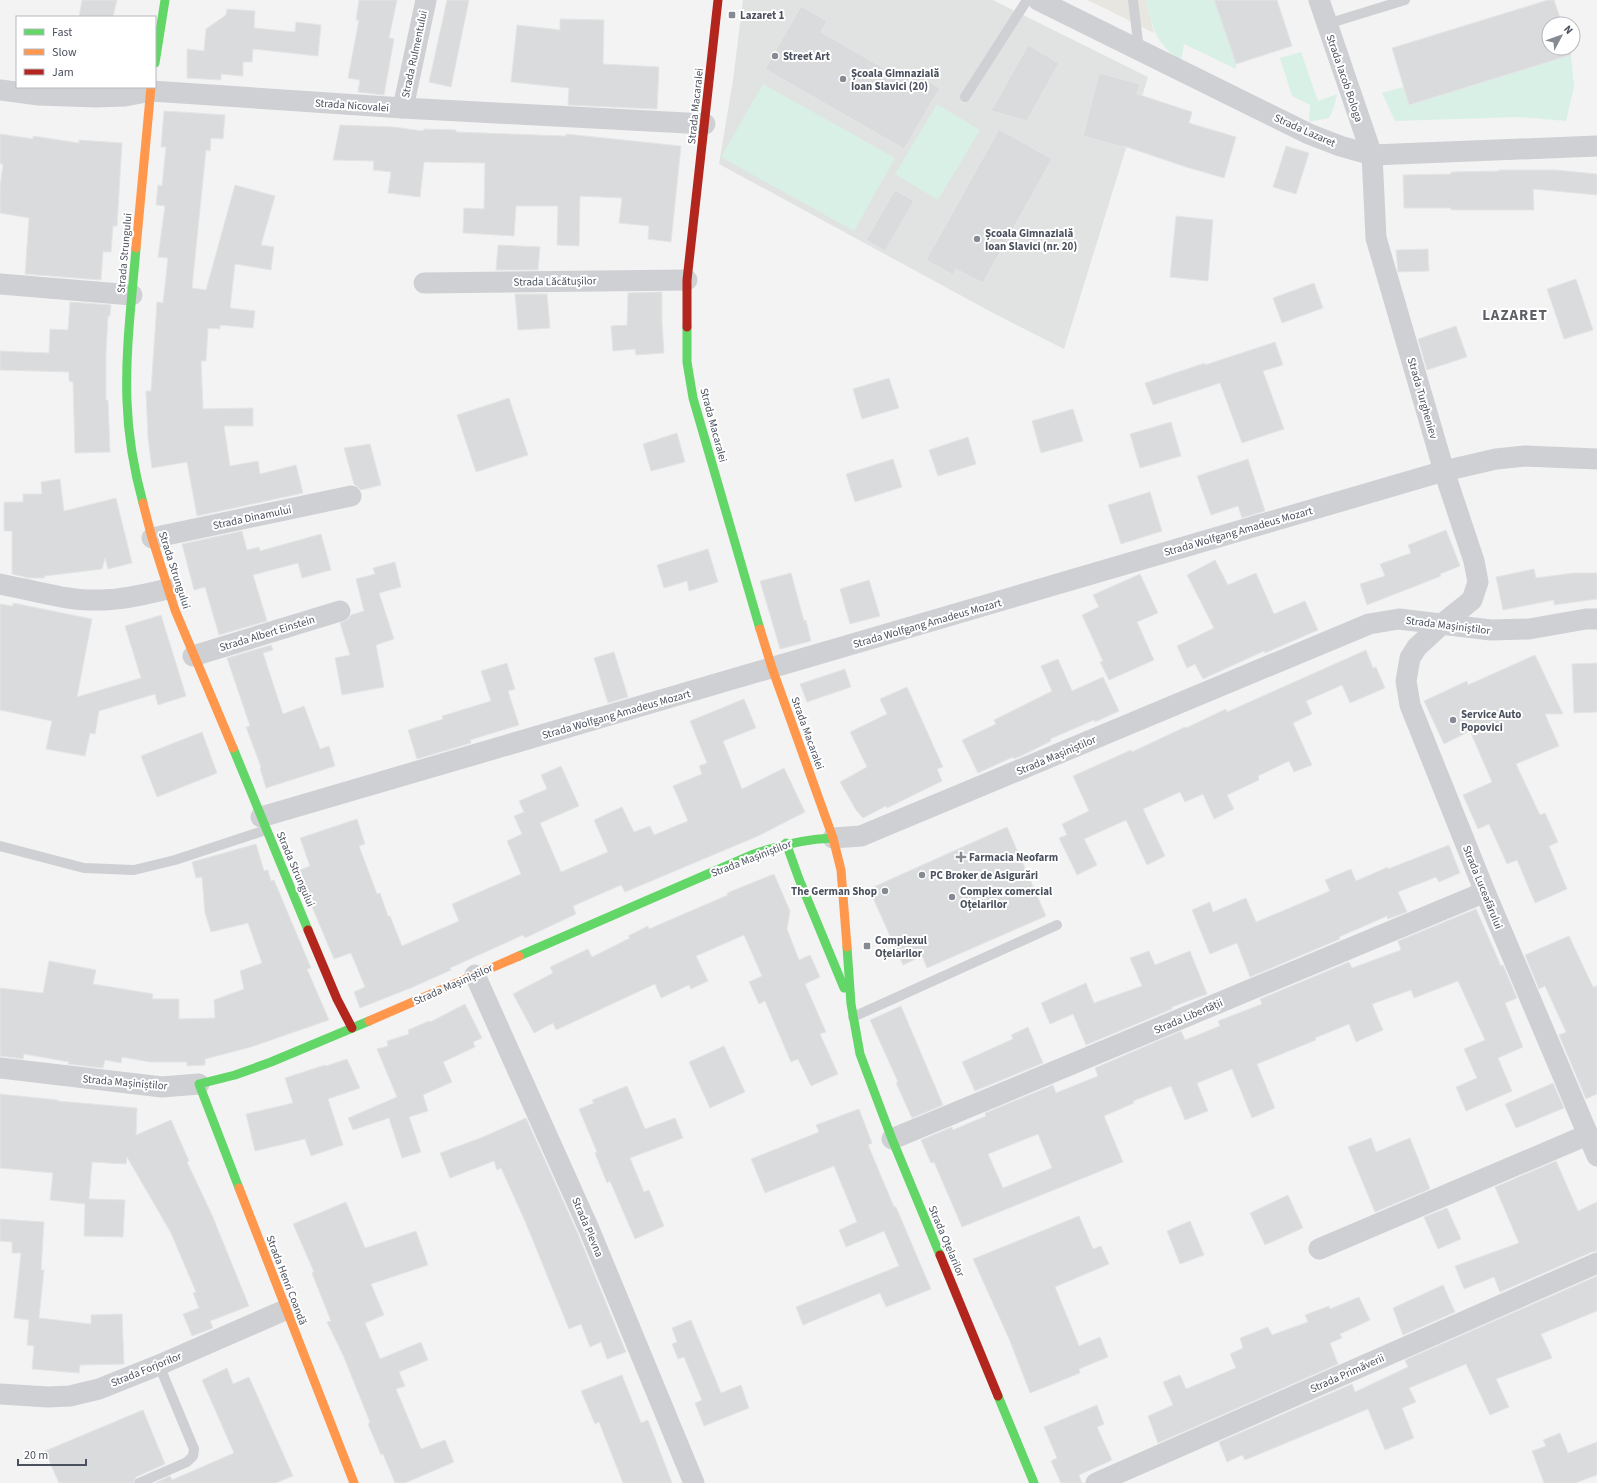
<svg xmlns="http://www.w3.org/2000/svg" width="1597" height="1483" font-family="'Source Sans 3',sans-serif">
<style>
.commercial{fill:#e7e6e1}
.education{fill:#e1e2e2}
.green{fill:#d9f0e7}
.building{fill:#dadbdd;stroke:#e4e5e6;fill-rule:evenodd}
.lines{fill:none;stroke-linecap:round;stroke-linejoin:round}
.lane{stroke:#cfd0d3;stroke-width:10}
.street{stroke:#cfd0d3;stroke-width:21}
.fast{stroke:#63d668;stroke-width:9}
.slow{stroke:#ff974d;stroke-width:9}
.jam{stroke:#b3261e;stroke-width:9}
.poi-dot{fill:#868a92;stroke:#fff;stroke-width:1.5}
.labels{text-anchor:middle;stroke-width:4;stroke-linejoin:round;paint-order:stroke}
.poi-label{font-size:11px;font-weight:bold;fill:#4b515e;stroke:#fff;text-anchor:start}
.street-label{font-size:11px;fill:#4b515e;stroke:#fff}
.district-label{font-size:15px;font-weight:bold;letter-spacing:1px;fill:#5f6166;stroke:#fff}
</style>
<rect width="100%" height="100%" fill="#f3f3f3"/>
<polygon class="commercial" points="1087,0 1146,0 1154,33 1098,5"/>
<polygon class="education" points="743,0 993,0 1148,77 1064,349 995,314 719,164 733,80"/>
<g class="green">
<path d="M1146,0H1214L1236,64V69L1184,44L1181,61C1154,41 1154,31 1146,0Z"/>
<polygon points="1301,52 1318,101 1337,94 1334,107 1329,118 1309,122 1310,105 1292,96 1280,58"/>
<polygon points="1571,55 1574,87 1566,121 1518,117 1395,121 1382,93 1403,87 1409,105"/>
<polygon points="763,84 895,158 854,231 721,157"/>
<polygon points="937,104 980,130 938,200 895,174"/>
</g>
<g class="building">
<polygon points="82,0 117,0 113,17 79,17"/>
<polygon points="359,0 397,0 389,38 394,39 384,95 358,92 360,80 348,78 359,20 356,20"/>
<polygon points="447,0 469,0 451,87 429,82"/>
<polygon points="1214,0 1277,0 1292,46 1236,64"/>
<polygon points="1548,0 1554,0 1562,24 1549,24 1549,48 1569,48 1571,55 1409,105 1392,48"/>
<polygon points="801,6 827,21 821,32 911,84 916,74 940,88 904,149 765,69"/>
<polygon points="227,9 255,11 254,28 295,32 296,22 321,25 318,56 253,49 252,62 243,62 243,76 221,74 221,80 187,78 187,49 204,51 206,29 226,15"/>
<polygon points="560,19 604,20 603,64 659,67 657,109 568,105 569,88 511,82 517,25 560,30"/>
<polygon points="1028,45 1059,63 1027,121 991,111"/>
<polygon points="1099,73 1140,84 1137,94 1192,112 1189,123 1236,137 1224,178 1186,167 1124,146 1123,147 1083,136"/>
<polygon points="164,111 225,115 223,139 211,138 210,151 206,150 192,288 206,290 235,185 275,196 261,245 274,247 271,270 235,264 230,308 255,311 253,328 220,325 220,329 208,328 206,361 201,361 203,409 253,408 253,426 224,426 230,466 258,461 260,474 296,465 303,493 197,516 187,462 152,468 148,438 146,391 151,391 157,302 163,303 168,258 158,257 165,206 156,205 158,185 162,186 166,147 161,147"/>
<polygon points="340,125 393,127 423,131 424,129 456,130 456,132 566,136 566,134 681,146 671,242 648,239 649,226 619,223 622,198 580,196 579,246 557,245 558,206 516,206 514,236 463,233 464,208 484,209 485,163 424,162 420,197 388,193 391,172 373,170 374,161 333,160"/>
<polygon points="999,129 1052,159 983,283 956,269 953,275 926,260"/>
<polygon points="0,134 33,139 33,136 79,143 79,140 122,143 117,226 113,226 111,252 103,252 101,280 25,274 29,218 0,213 0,187 3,164 0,164"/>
<polygon points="1286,146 1309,153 1296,194 1273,187"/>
<polygon points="1499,170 1556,170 1597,174 1597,195 1533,189 1534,210 1451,210 1451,208 1404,208 1403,175 1451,174 1451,172 1499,171"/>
<polygon points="895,190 914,201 885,251 866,240"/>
<polygon points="1176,216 1213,220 1208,281 1170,277"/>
<polygon points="498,245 540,247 538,270 496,270"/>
<polygon points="1428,249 1429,271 1398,272 1396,250"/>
<polygon points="1576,279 1593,330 1564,339 1547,289"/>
<polygon points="1314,283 1323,308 1282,323 1273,298"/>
<polygon points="662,292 662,323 664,353 636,355 635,349 613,351 611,326 627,325 628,293"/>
<polygon points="515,294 547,294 550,328 518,330"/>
<polygon points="70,302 111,305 110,316 108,316 106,354 106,400 108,400 110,452 75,453 73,382 69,381 69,372 0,370 0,351 49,353 50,329 68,330"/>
<polygon points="1456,326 1467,357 1427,370 1418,339"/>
<polygon points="1275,342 1283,365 1263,371 1284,429 1242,443 1220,383 1153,405 1145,383 1205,363 1205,365"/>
<polygon points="889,378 899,408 862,419 853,389"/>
<polygon points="509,398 528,455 476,472 457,415"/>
<polygon points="1073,409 1083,441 1041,453 1032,421"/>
<polygon points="1171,422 1181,456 1140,468 1130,434"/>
<polygon points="677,433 685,462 651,471 643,444"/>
<polygon points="968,437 976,464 938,476 929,450"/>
<polygon points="370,444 381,485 361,490 354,484 344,448"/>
<polygon points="893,459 902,487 855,502 846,474"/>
<polygon points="1248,459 1265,511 1242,518 1238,506 1211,515 1197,476"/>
<polygon points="60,479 64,511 116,498 132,563 108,569 105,558 102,569 45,576 44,578 29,578 12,574 12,531 4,531 4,502 23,502 23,494 42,494 41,482"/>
<polygon points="1150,492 1162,531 1121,544 1108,505"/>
<polygon points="1446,530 1460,566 1440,574 1441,576 1367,605 1360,584 1385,576 1380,564 1411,553 1408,545"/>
<polygon points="242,531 247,550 259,547 260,551 321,534 331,570 302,578 298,563 253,575 267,621 219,635 205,587 194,590 182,544"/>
<polygon points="708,549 718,582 689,591 687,581 664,588 657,565"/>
<polygon points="1215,560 1228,585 1256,573 1274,614 1305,601 1318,630 1265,653 1264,651 1203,679 1195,664 1187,668 1177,646 1214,628 1187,575"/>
<polygon points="395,562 401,587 379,593 394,639 376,645 384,687 342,695 335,658 350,655 340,623 348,619 351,615 364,611 356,579 375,574 373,568"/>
<polygon points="1534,569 1536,578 1573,573 1597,573 1597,599 1554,605 1554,600 1503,610 1496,577"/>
<polygon points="791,573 804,621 806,620 811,641 780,649 760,581"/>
<polygon points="1140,574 1158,613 1137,622 1154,660 1109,680 1100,662 1103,661 1082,615 1099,607 1093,595"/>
<polygon points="869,580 880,616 850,624 840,589"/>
<polygon points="13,603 92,619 77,697 141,678 125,626 161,615 186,696 158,705 155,694 99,711 95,734 90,733 85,756 46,749 52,721 0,710 0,604 13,606"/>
<polygon points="271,645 273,650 263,653 283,714 304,706 320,749 329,746 335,766 266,788 260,768 261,767 246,727 250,726 227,658"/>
<polygon points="1366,650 1373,668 1376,667 1385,688 1350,703 1342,685 1306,701 1312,714 1293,723 1312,765 1294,772 1289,761 1258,776 1259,780 1227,795 1234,809 1214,819 1203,794 1185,802 1180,792 1143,809 1165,856 1147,865 1126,820 1084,839 1097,865 1077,875 1059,838 1067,835 1062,824 1089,811 1073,776 1131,750 1132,752 1185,727 1186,728 1226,709 1227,712"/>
<polygon points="614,652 628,697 608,703 594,658"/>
<polygon points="1535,655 1563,714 1545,714 1559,746 1516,764 1540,815 1545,813 1558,842 1549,846 1567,889 1535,903 1517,860 1507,864 1489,824 1478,829 1463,795 1492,782 1470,731 1444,744 1424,701 1467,681 1468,685"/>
<polygon points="1058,659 1072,691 1103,677 1119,711 1095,722 1094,720 1050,739 1051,741 1023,755 1014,759 1013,757 978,773 962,740 996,724 994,720 1052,691 1041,666"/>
<polygon points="507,663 515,689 508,691 519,725 470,740 471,743 417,759 408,730 443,719 442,716 491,701 481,671"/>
<polygon points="1597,663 1597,712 1574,713 1572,664"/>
<polygon points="845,669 851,687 807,702 800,684"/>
<polygon points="907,687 943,767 937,769 942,781 887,808 886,806 863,818 856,810 840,782 867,767 850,732 887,714 880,699"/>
<polygon points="744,699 756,728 723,741 742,789 784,768 805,812 758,836 625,892 621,885 573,906 576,914 525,938 523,935 450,968 451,970 413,987 360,1008 354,992 365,987 351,953 334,959 297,871 310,866 300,838 357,819 365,844 359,846 377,894 380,893 388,916 390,916 402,946 459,921 452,904 521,874 507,841 522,834 514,816 524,812 519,801 547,789 541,775 561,766 579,806 540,823 561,872 608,852 594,820 622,807 634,832 650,826 654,835 688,821 673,786 702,774 699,766 707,763 690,721"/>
<polygon points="202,732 217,773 157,797 141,756"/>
<polygon points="1007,827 1046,916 927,968 922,956 903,965 869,889"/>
<polygon points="256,844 264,871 268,870 271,881 274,880 311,968 307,969 329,1020 251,1047 205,1059 205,1065 187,1066 187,1062 150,1062 122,1057 121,1063 105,1060 103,1068 68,1064 69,1062 24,1054 23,1059 0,1056 0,988 43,993 49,961 96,970 93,984 153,994 152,999 179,999 179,1019 215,1018 214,1000 244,989 240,971 262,963 248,923 211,932 205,913 202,877 196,878 192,862"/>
<polygon points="1449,845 1460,873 1439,882 1436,877 1398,892 1407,912 1388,919 1387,916 1339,937 1340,939 1250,977 1237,943 1210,954 1192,910 1210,902 1213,912 1246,898 1256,922 1330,891 1325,880 1351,869 1356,881 1388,867 1388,869"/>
<polygon points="774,874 790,911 787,929 799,960 810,955 820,977 805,984 826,1032 820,1034 838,1074 811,1086 798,1059 791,1062 765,1001 759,1004 749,982 762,976 744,935 696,956 708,981 691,989 689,985 661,998 655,984 556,1030 553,1023 534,1033 513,994 553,973 550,967 588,949 592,957 630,938 628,936 648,926 649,929 728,895 727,893"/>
<path d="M1476,909L1501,966L1503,965L1517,998L1505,1003L1523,1047L1498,1058L1512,1091L1466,1111L1456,1087L1477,1078L1464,1049L1485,1040L1458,981L1414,998L1411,990L1372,1004L1383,1030L1356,1042L1349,1024L1315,1038L1316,1040L1257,1064L1275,1108L1252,1118L1232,1069L1197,1083L1208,1111L1185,1120L1171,1086L1133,1101L1134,1103L1104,1116L1123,1162L962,1227L934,1162L931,1163L921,1140L952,1127L953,1130L986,1116L985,1113L1053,1085L1056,1093L1098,1076L1095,1068L1181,1031L1185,1040L1220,1026L1218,1021L1262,1004L1260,999L1349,962L1352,968L1401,950L1398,941ZM1038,1134L1052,1168L1003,1188L988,1154Z"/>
<polygon points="1569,936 1593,987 1597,986 1597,1094 1586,1099 1559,1035 1566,1032 1545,986 1539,989 1525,955"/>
<polygon points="1149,951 1155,965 1190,951 1207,994 1172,1007 1172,1009 1086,1045 1073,1014 1050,1024 1041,1003 1086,983 1094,1003 1142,986 1130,958"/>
<polygon points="465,1004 482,1038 473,1042 475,1047 443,1062 452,1082 423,1095 428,1111 409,1117 421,1152 402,1158 389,1118 353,1130 348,1118 397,1097 377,1049 388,1046 387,1041 409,1034 408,1030 429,1021 430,1022"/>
<polygon points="901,1006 943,1105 912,1118 896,1083 898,1082 870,1020"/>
<polygon points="1028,1027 1043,1063 975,1091 962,1062 1013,1039 1011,1035"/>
<polygon points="724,1046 745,1092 710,1108 689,1062"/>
<polygon points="347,1059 360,1088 328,1099 343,1145 311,1156 305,1139 255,1151 246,1114 293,1103 285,1078 325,1065 326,1066"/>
<polygon points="1553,1083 1564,1108 1516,1128 1505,1104"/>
<polygon points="627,1086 645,1129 675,1118 683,1138 630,1158 644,1192 649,1190 664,1226 635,1239 610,1181 607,1183 595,1153 597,1152 579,1109 594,1103 592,1100"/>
<polygon points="0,1094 58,1100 58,1101 137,1108 136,1135 171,1120 189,1161 187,1162 212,1215 249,1306 210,1321 213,1328 192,1336 183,1314 199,1308 193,1293 196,1292 171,1233 127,1157 126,1164 92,1162 89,1199 125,1200 123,1237 84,1236 85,1204 50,1200 53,1173 0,1168"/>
<polygon points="859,1109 872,1143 868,1145 894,1207 896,1207 931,1289 886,1307 880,1293 803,1325 796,1307 899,1266 884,1231 846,1247 839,1230 857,1222 834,1166 765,1193 751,1159 819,1132 816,1125"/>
<polygon points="526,1118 578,1234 626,1352 607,1359 601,1342 590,1347 581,1324 569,1329 525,1221 501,1168 497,1170 494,1161 450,1178 440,1153 483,1137"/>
<polygon points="1371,1138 1376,1152 1410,1138 1430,1189 1375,1212 1348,1147"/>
<polygon points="1556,1161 1578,1211 1597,1202 1597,1251 1592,1252 1500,1292 1494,1277 1464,1289 1455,1266 1519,1243 1495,1187"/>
<polygon points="1288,1195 1303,1228 1265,1245 1250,1213"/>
<polygon points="346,1202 365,1248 416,1231 428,1265 371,1284 384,1315 365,1323 380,1359 421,1342 428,1360 399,1372 405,1386 396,1389 421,1449 445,1440 454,1462 405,1483 395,1483 383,1454 381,1455 368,1424 370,1422 343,1355 327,1322 331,1321 312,1273 314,1272 293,1224"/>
<polygon points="1447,1208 1461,1239 1438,1249 1424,1217"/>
<polygon points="1079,1216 1093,1249 1101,1246 1109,1264 1055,1287 1079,1346 1100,1337 1108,1357 1079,1369 1080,1373 1030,1393 1010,1341 973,1259"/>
<polygon points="0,1219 44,1222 41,1270 44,1270 39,1318 91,1324 91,1315 122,1314 124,1364 80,1365 79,1373 32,1369 34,1346 27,1345 29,1320 14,1318 21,1253 12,1253 12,1242 0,1241"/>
<polygon points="1190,1221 1204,1255 1180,1264 1167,1231"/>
<polygon points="1597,1276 1597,1311 1541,1334 1552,1358 1496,1379 1509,1407 1490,1415 1466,1364 1409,1388 1416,1402 1402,1408 1414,1438 1385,1450 1368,1409 1245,1460 1242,1455 1227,1462 1219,1442 1352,1384 1355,1392 1408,1367 1405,1360"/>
<polygon points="1443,1285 1455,1312 1403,1335 1393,1308"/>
<polygon points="1359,1297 1370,1320 1340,1334 1342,1338 1330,1343 1338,1364 1158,1443 1148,1416 1173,1405 1163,1382 1180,1375 1186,1389 1236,1368 1230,1354 1243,1348 1240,1338 1268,1327 1272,1335 1308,1322 1305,1315 1329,1306 1330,1309"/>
<polygon points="691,1320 721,1393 741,1385 749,1408 704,1426 695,1403 702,1400 684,1357 678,1359 672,1344 677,1342 672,1328"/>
<polygon points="227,1368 233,1384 249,1377 293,1476 276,1483 155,1483 170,1476 172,1480 234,1453 202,1380"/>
<polygon points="622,1375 641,1423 648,1420 672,1483 623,1483 599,1422 595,1424 581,1391"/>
<polygon points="1097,1405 1104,1424 1097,1427 1112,1460 1079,1475 1082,1483 1061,1483 1051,1461 1057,1458 1044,1427"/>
<polygon points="143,1410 165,1464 136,1477 133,1483 59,1483 45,1451"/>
<polygon points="1560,1433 1568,1453 1597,1442 1597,1475 1575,1483 1544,1483 1532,1451 1546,1446 1543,1440"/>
</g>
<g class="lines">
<g class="lane">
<polyline points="1133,0 1139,50"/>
<polyline points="1327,24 1405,0"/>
<polyline points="965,97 1027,0"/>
<polyline points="0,846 84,868 134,870 175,860 266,830"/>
<polyline points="853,1017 1057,925"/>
<polyline points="139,1483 187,1462 193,1456 194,1449 159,1365"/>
</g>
<g class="street">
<polyline points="1038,0 1309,134 1340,146 1372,155 1597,146"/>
<polyline points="1319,0 1372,155 1376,238 1444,471 1474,561 1478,582 1472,600 1442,624 1417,647 1410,658 1406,681 1410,705 1485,892 1597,1156"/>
<polyline points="0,90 39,95 96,97 125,96 151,91 403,108 705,124"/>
<polyline points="403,108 426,0"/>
<polyline points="424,283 687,280"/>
<polyline points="0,284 132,295"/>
<polyline points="152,538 351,496"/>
<path d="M0,584C31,590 67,601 99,600C123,600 145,594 168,589"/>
<polyline points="193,656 340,611"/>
<polyline points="261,817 1444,471 1496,459 1525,456 1597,459"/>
<polyline points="833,838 861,836 1369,624 1399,619 1491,630 1529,629 1586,619 1597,619"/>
<polyline points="475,975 589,1229 694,1483"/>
<polyline points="0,1068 162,1087 199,1084"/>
<polyline points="892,1139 1485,892"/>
<polyline points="1319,1249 1587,1135"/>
<polyline points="0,1394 48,1397 70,1396 99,1389 159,1365 285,1310"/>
<polyline points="1096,1483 1597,1263"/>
</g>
<g class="fast">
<polyline points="155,63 165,0"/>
<path d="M136,248C132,299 125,350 127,401C128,435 134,470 143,503"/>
<polyline points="687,327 687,362 693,398 760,629"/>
<polyline points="233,748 308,930"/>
<polyline points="786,843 799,879 844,988"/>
<polyline points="847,947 851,1004 860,1054 892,1139 940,1255"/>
<path d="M519,956L754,854C780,845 805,839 833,838"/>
<polyline points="239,1188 199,1084 235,1075 271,1062 369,1021"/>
<polyline points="998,1396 1034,1483"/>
</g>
<g class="slow">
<polyline points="136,248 151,87"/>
<polyline points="143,503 152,538 175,610 233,748"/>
<polyline points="760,629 772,668 833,838 841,870 847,947"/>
<polyline points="369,1021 519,956"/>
<polyline points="239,1188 354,1483"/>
</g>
<g class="jam">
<polyline points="687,327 687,280 718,0"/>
<polyline points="308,930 337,999 352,1028"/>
<polyline points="940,1255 998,1396"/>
</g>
</g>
<g class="poi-dot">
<rect x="728" y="11" width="8" height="8" rx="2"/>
<circle cx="775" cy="56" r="4"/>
<circle cx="843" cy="79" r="4"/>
<circle cx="977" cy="239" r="4"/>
<circle cx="1453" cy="720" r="4"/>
<path d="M959 851h4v4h4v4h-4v4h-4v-4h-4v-4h4z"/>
<circle cx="922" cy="875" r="4"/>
<circle cx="885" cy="891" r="4"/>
<circle cx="952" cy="897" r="4"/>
<rect x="863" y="942" width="8" height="8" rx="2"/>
</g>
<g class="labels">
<g class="poi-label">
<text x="740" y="19">Lazaret 1</text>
<text x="783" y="60">Street Art</text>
<text x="851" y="77">Școala Gimnazială<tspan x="851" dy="13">Ioan Slavici (20)</tspan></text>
<text x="985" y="237">Școala Gimnazială<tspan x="985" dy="13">Ioan Slavici (nr. 20)</tspan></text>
<text x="1461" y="718">Service Auto<tspan x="1461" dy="13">Popovici</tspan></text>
<text x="969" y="861">Farmacia Neofarm</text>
<text x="930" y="879">PC Broker de Asigurări</text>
<text x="877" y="895" text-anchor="end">The German Shop</text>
<text x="960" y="895">Complex comercial<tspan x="960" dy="13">Oțelarilor</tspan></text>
<text x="875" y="944">Complexul<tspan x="875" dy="13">Oțelarilor</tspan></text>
</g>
<g class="street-label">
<text transform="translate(414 54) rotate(-78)" y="4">Strada Rulmentului</text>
<text transform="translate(1345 78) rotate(71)" y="4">Strada Iacob Bologa</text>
<text transform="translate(352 105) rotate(4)" y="4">Strada Nicovalei</text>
<text transform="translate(695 106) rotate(-84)" y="4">Strada Macaralei</text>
<text transform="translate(1305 130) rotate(24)" y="4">Strada Lazaret</text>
<text transform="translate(124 253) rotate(-85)" y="4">Strada Strungului</text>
<text transform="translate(555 281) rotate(-1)" y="4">Strada Lăcătușilor</text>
<text transform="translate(1423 398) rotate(74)" y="4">Strada Turgheniev</text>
<text transform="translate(714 425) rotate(75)" y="4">Strada Macaralei</text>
<text transform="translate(252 517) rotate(-12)" y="4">Strada Dinamului</text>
<text transform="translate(1238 531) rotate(-16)" y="4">Strada Wolfgang Amadeus Mozart</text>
<text transform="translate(175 570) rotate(72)" y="4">Strada Strungului</text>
<text transform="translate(927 623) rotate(-16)" y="4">Strada Wolfgang Amadeus Mozart</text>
<text transform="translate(1448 625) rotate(7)" y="4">Strada Mașiniștilor</text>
<text transform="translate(267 633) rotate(-17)" y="4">Strada Albert Einstein</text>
<text transform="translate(616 714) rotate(-16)" y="4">Strada Wolfgang Amadeus Mozart</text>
<text transform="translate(808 733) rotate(70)" y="4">Strada Macaralei</text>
<text transform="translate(1056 755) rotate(-23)" y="4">Strada Mașiniștilor</text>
<text transform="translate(751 858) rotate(-21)" y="4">Strada Mașiniștilor</text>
<text transform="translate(296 869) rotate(67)" y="4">Strada Strungului</text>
<text transform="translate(1483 887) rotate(68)" y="4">Strada Luceafărului</text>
<text transform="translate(453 984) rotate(-24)" y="4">Strada Mașiniștilor</text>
<text transform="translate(1188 1016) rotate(-23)" y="4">Strada Libertății</text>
<text transform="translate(125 1082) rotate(5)" y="4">Strada Mașiniștilor</text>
<text transform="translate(588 1227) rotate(67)" y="4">Strada Plevna</text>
<text transform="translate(947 1241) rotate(67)" y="4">Strada Oțelarilor</text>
<text transform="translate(287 1280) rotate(69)" y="4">Strada Henri Coandă</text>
<text transform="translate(146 1369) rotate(-22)" y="4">Strada Forjorilor</text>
<text transform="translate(1347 1373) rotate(-24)" y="4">Strada Primăverii</text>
</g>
<g class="district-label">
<text x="1515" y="320">LAZARET</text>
</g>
</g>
<rect x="16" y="16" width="140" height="72" fill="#ffffff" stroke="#b7b9bf"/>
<rect x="24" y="29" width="20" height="6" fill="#63d668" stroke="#b7b9bf"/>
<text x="52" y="36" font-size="12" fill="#4b515e">Fast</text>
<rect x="24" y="49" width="20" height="6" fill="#ff974d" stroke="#b7b9bf"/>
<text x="52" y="56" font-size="12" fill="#4b515e">Slow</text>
<rect x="24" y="69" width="20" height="6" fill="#b3261e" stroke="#b7b9bf"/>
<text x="52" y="76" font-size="12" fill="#4b515e">Jam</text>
<g transform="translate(1561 36) rotate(49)"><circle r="19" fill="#ffffff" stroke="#b7b9bf"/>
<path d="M0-3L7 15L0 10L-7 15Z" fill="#868a92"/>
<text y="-6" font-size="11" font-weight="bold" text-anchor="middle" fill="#4b515e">N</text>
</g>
<path d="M18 1459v6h68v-6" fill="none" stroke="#4b515e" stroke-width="2"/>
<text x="24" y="1459" font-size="12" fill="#4b515e" stroke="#ffffff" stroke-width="3" paint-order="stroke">20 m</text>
</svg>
